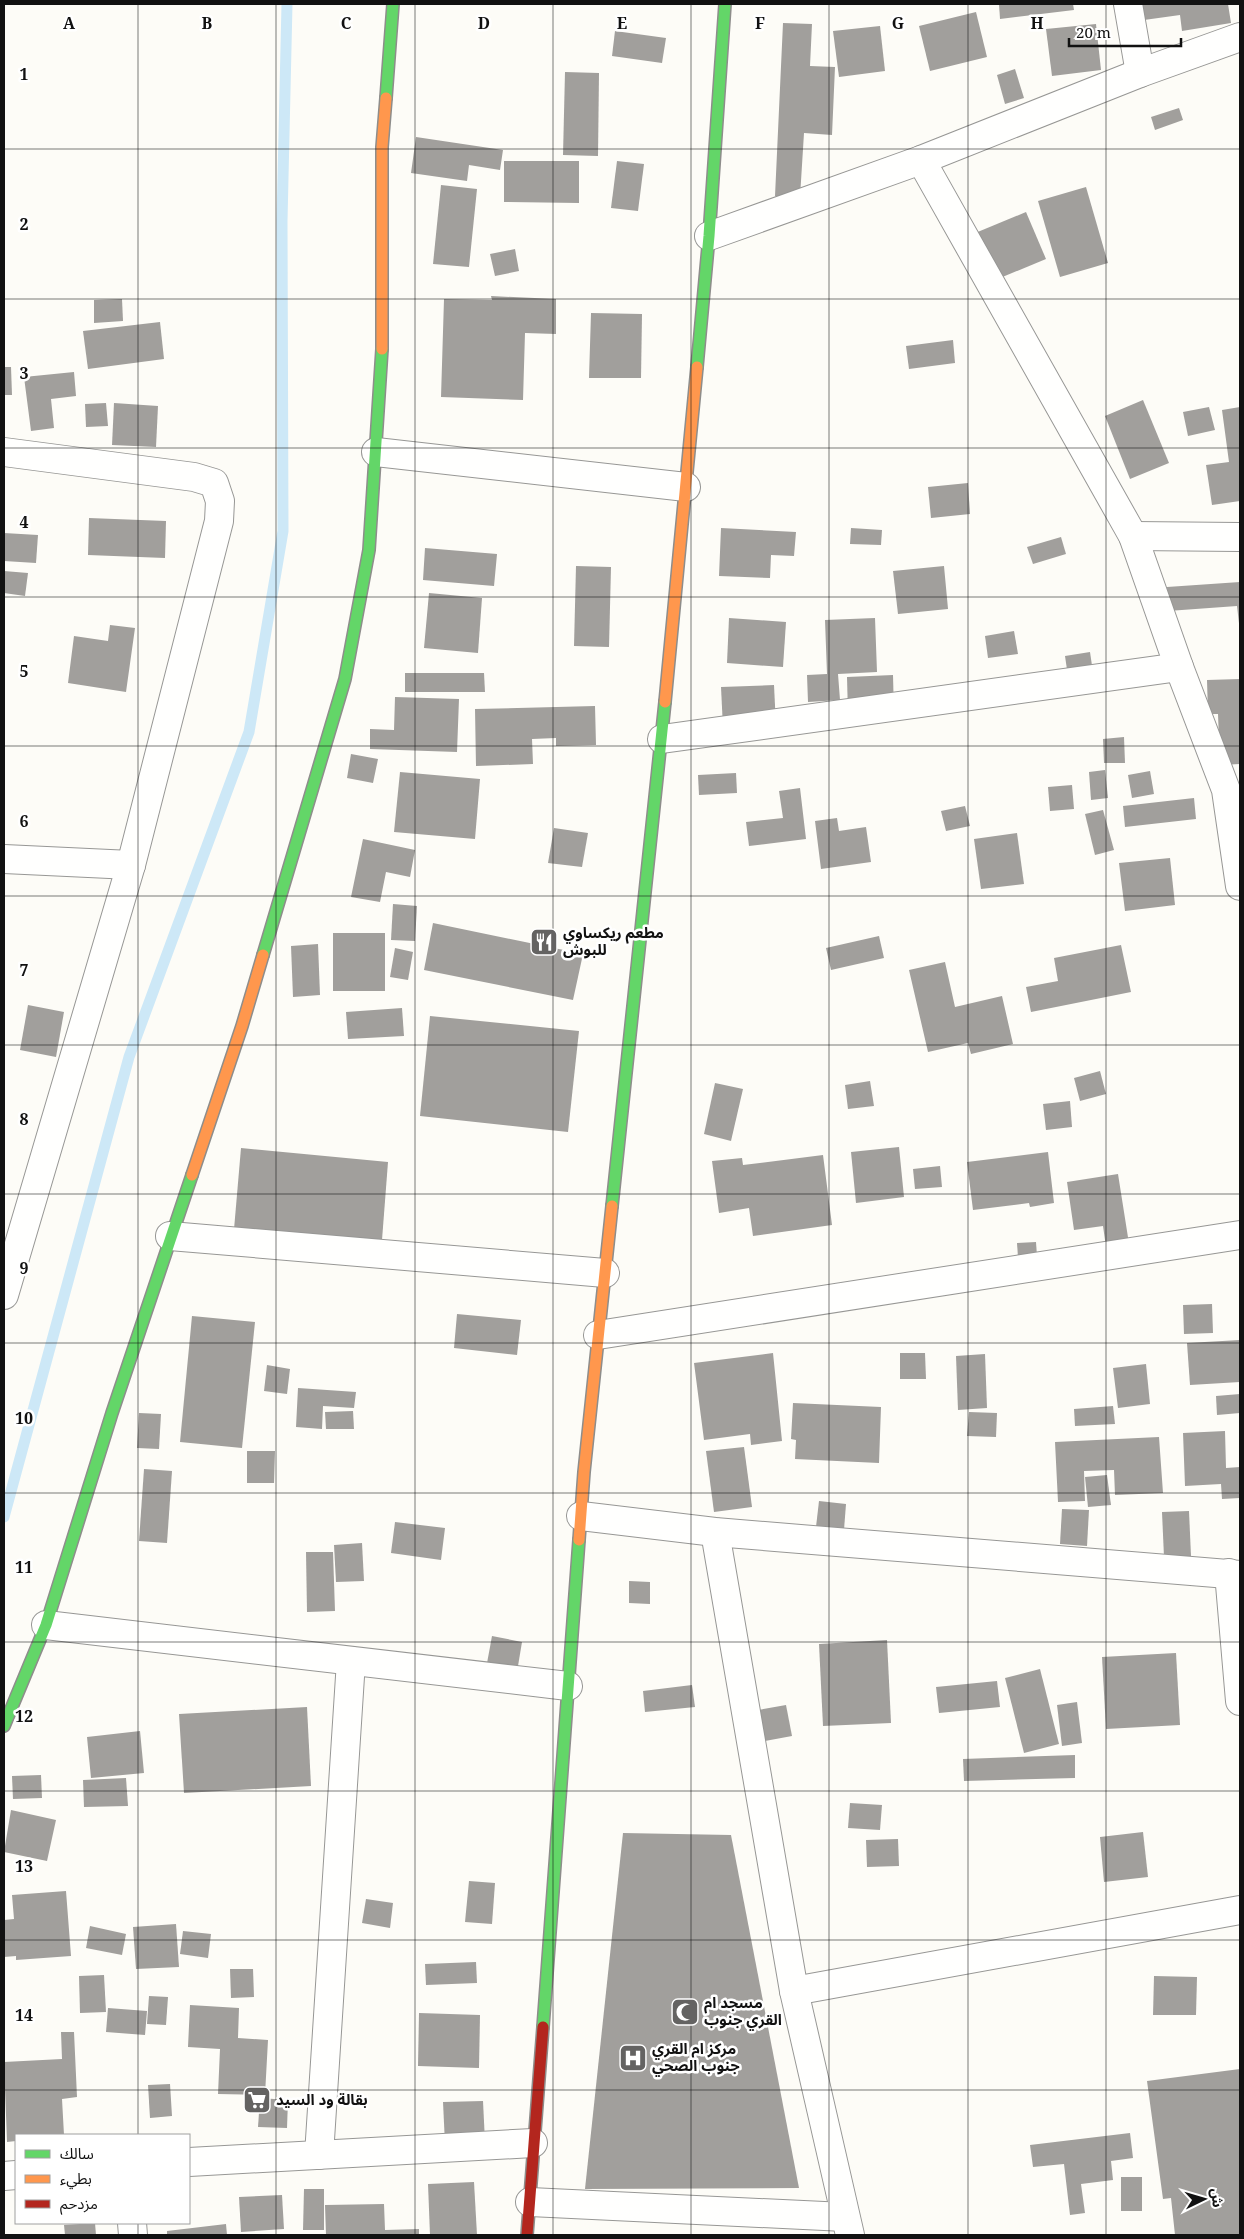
<svg xmlns="http://www.w3.org/2000/svg" width="1244" height="2239" font-family="'Noto Serif','Noto Sans Arabic',serif">
<style>
.lines{fill:none;stroke-linecap:round;stroke-linejoin:round}
.stream{stroke:#cde8f7;stroke-width:11}
.building{fill:#a19f9c}
.street-casing{stroke:#979795;stroke-width:30}
.fast-casing{stroke:#8e8d8b;stroke-width:14}
.slow-casing{stroke:#8e8d8b;stroke-width:14}
.jam-casing{stroke:#8e8d8b;stroke-width:14}
.street{stroke:#fffffe;stroke-width:28}
.fast{stroke:#63d668;stroke-width:11}
.slow{stroke:#ff974d;stroke-width:11}
.jam{stroke:#b3261e;stroke-width:11}
.grid{fill:none;stroke:#111;stroke-width:1;stroke-opacity:0.55}
.labels{text-anchor:middle;stroke-width:5;stroke-linejoin:round;paint-order:stroke}
.poi-label{font-size:15px;font-weight:bold;fill:#111;stroke:#fff;text-anchor:start}
.grid-label{font-size:16px;text-anchor:middle;font-weight:bold;fill:#111;stroke:#fff;stroke-width:5;stroke-linejoin:round;paint-order:stroke}
</style>
<rect width="100%" height="100%" fill="#fdfcf7"/>
<g class="lines">
<polyline class="stream" points="4,1517 129,1057 249,732 283,531 282,221 287,4"/>
</g>
<g class="building">
<polygon points="999,4 1073,4 1074,10 1000,19"/>
<polygon points="1142,4 1228,4 1231,23 1182,31 1180,15 1144,20"/>
<polygon points="976,12 987,57 930,71 919,26"/>
<polygon points="783,23 812,24 810,66 835,67 832,135 804,133 800,197 775,196"/>
<polygon points="1096,24 1101,70 1052,76 1046,29"/>
<polygon points="880,26 885,71 839,77 833,31"/>
<polygon points="615,31 666,38 662,63 612,56"/>
<polygon points="1015,69 1024,98 1005,104 997,75"/>
<polygon points="565,72 599,73 598,156 563,155"/>
<polygon points="1179,108 1183,120 1155,130 1151,117"/>
<polygon points="416,137 503,150 500,170 469,165 467,181 411,173"/>
<polygon points="504,161 579,161 579,203 504,202"/>
<polygon points="617,161 644,164 638,211 611,208"/>
<polygon points="441,185 477,189 469,267 433,264"/>
<polygon points="1086,187 1108,263 1060,277 1038,201"/>
<polygon points="1026,212 1046,259 988,283 968,236"/>
<polygon points="515,249 519,271 495,276 490,254"/>
<polygon points="491,296 556,299 556,334 525,333 523,400 441,397 444,299 492,300"/>
<polygon points="122,299 123,321 94,323 94,300"/>
<polygon points="591,313 642,314 641,378 589,378"/>
<polygon points="160,322 164,359 88,369 83,331"/>
<polygon points="953,340 955,363 909,369 906,346"/>
<polygon points="4,367 11,367 12,395 4,395"/>
<polygon points="74,372 76,396 51,399 54,428 31,431 24,377"/>
<polygon points="1143,400 1169,463 1130,479 1105,416"/>
<polygon points="106,403 108,426 86,427 85,404"/>
<polygon points="114,403 158,406 156,447 112,445"/>
<polygon points="1209,407 1215,430 1188,436 1183,412"/>
<polygon points="1240,407 1240,501 1212,505 1206,465 1229,462 1222,410"/>
<polygon points="968,483 970,514 931,518 928,487"/>
<polygon points="89,518 166,521 165,558 88,555"/>
<polygon points="721,528 796,532 794,556 771,555 770,578 719,576"/>
<polygon points="851,528 882,530 881,545 850,544"/>
<polygon points="4,533 38,535 36,563 4,561"/>
<polygon points="1061,537 1066,554 1033,564 1027,547"/>
<polygon points="425,548 497,554 494,586 423,580"/>
<polygon points="576,566 611,567 609,647 574,646"/>
<polygon points="944,566 948,609 898,614 893,571"/>
<polygon points="4,571 28,573 25,596 4,593"/>
<polygon points="1240,582 1240,632 1237,606 1168,611 1167,587"/>
<polygon points="429,593 482,598 478,653 424,648"/>
<polygon points="729,618 786,622 783,667 727,663"/>
<polygon points="875,618 877,672 838,674 840,700 808,702 807,675 827,674 825,620"/>
<polygon points="110,625 135,628 126,692 68,683 74,636 108,641"/>
<polygon points="1014,631 1018,654 988,658 985,636"/>
<polygon points="1090,652 1095,686 1070,690 1065,656"/>
<polygon points="405,673 484,673 485,692 405,692"/>
<polygon points="893,675 894,714 848,715 847,677"/>
<polygon points="1240,679 1240,764 1220,765 1218,714 1208,714 1207,680"/>
<polygon points="774,685 776,726 723,728 721,687"/>
<polygon points="395,697 459,699 457,752 370,749 370,729 394,730"/>
<polygon points="595,706 596,745 556,746 556,738 532,739 533,764 476,766 475,709"/>
<polygon points="1124,737 1125,763 1104,763 1103,739"/>
<polygon points="351,754 378,759 373,783 347,778"/>
<polygon points="1105,770 1108,798 1091,800 1089,772"/>
<polygon points="1150,771 1154,794 1132,798 1128,775"/>
<polygon points="400,772 480,779 475,839 394,832"/>
<polygon points="736,773 737,793 699,795 698,775"/>
<polygon points="1072,785 1074,809 1050,811 1048,787"/>
<polygon points="800,788 806,839 749,846 746,822 783,818 779,791"/>
<polygon points="1194,798 1196,819 1125,827 1123,806"/>
<polygon points="965,806 970,826 946,831 941,811"/>
<polygon points="1103,810 1114,850 1095,855 1085,814"/>
<polygon points="837,818 839,831 866,827 871,862 821,869 815,821"/>
<polygon points="554,828 588,833 582,867 548,863"/>
<polygon points="1017,833 1024,884 981,889 974,839"/>
<polygon points="363,839 415,850 410,877 386,872 380,902 351,897"/>
<polygon points="1170,858 1175,905 1125,911 1119,863"/>
<polygon points="393,904 417,906 415,941 391,940"/>
<polygon points="433,923 583,954 573,1000 424,970"/>
<rect x="333" y="933" width="52" height="58"/>
<polygon points="879,936 884,958 831,970 826,948"/>
<polygon points="318,944 320,995 293,997 291,946"/>
<polygon points="1121,945 1131,992 1031,1012 1026,987 1058,981 1054,958"/>
<polygon points="395,948 413,952 408,980 390,977"/>
<polygon points="945,962 955,1007 1002,996 1013,1044 971,1054 968,1043 928,1052 909,970"/>
<polygon points="28,1005 64,1012 56,1057 20,1050"/>
<polygon points="402,1008 404,1036 348,1039 346,1012"/>
<polygon points="430,1016 579,1031 568,1132 420,1116"/>
<polygon points="1100,1071 1106,1094 1080,1101 1074,1078"/>
<polygon points="870,1081 874,1106 848,1109 845,1085"/>
<polygon points="715,1083 743,1089 731,1141 704,1134"/>
<polygon points="1070,1101 1072,1127 1046,1130 1043,1104"/>
<polygon points="899,1147 904,1197 856,1203 851,1152"/>
<polygon points="241,1148 388,1162 381,1253 233,1241"/>
<polygon points="1048,1152 1054,1203 1030,1207 1029,1203 973,1210 967,1162"/>
<polygon points="823,1155 832,1225 753,1236 749,1208 719,1213 712,1161 742,1158 743,1165"/>
<polygon points="940,1166 942,1187 915,1189 913,1169"/>
<polygon points="1118,1174 1130,1250 1107,1254 1103,1226 1074,1230 1067,1182"/>
<polygon points="1036,1242 1038,1271 1019,1272 1017,1243"/>
<polygon points="1212,1304 1213,1333 1184,1334 1183,1305"/>
<polygon points="457,1314 521,1320 517,1355 454,1348"/>
<polygon points="192,1316 255,1322 242,1448 180,1442"/>
<polygon points="1240,1340 1240,1382 1190,1385 1187,1343"/>
<polygon points="773,1353 782,1441 751,1445 750,1434 704,1440 694,1363"/>
<polygon points="900,1353 925,1353 926,1379 900,1379"/>
<polygon points="985,1354 987,1408 958,1410 956,1356"/>
<polygon points="1146,1364 1150,1404 1118,1408 1113,1368"/>
<polygon points="267,1365 290,1369 287,1394 264,1391"/>
<polygon points="298,1388 356,1392 354,1408 323,1406 322,1429 296,1427"/>
<polygon points="1240,1394 1240,1413 1217,1415 1216,1396"/>
<polygon points="793,1403 881,1407 879,1463 795,1459 796,1440 791,1439"/>
<polygon points="1113,1406 1115,1424 1075,1426 1074,1409"/>
<polygon points="353,1411 354,1429 326,1429 325,1412"/>
<polygon points="969,1412 997,1413 996,1437 967,1436"/>
<polygon points="139,1413 161,1414 159,1449 137,1448"/>
<polygon points="1225,1431 1226,1468 1240,1467 1240,1498 1222,1499 1221,1484 1185,1486 1183,1433"/>
<polygon points="1159,1437 1163,1493 1115,1495 1114,1470 1084,1471 1085,1501 1058,1502 1055,1442"/>
<polygon points="744,1447 752,1507 714,1512 706,1451"/>
<polygon points="247,1451 275,1451 274,1483 247,1483"/>
<polygon points="144,1469 172,1471 167,1543 139,1541"/>
<polygon points="1107,1475 1111,1505 1088,1507 1085,1477"/>
<polygon points="819,1501 846,1504 844,1530 816,1527"/>
<polygon points="1062,1509 1089,1510 1087,1546 1060,1544"/>
<polygon points="1189,1511 1191,1556 1164,1557 1162,1512"/>
<polygon points="395,1522 445,1528 441,1560 391,1553"/>
<polygon points="362,1543 364,1581 336,1582 334,1545"/>
<polygon points="306,1552 333,1552 335,1611 307,1612"/>
<polygon points="629,1581 650,1582 650,1604 629,1603"/>
<polygon points="492,1636 522,1642 514,1690 483,1685"/>
<polygon points="887,1640 891,1723 823,1726 819,1644"/>
<polygon points="1176,1653 1180,1725 1106,1729 1102,1657"/>
<polygon points="1040,1669 1059,1744 1024,1753 1005,1678"/>
<polygon points="997,1681 1000,1707 939,1713 936,1687"/>
<polygon points="692,1685 695,1707 645,1712 643,1691"/>
<polygon points="1077,1702 1082,1743 1062,1746 1057,1705"/>
<polygon points="786,1705 792,1736 765,1741 758,1710"/>
<polygon points="307,1707 311,1786 184,1793 179,1714"/>
<polygon points="140,1731 144,1773 91,1778 87,1737"/>
<polygon points="1075,1755 1075,1778 964,1781 963,1759"/>
<polygon points="41,1775 42,1798 13,1799 12,1776"/>
<polygon points="126,1778 128,1806 84,1807 83,1780"/>
<polygon points="850,1803 882,1805 880,1830 848,1828"/>
<polygon points="11,1810 56,1820 47,1861 4,1852"/>
<polygon points="1143,1832 1148,1877 1104,1882 1100,1837"/>
<polygon points="623,1833 731,1835 799,2188 585,2189"/>
<polygon points="898,1839 899,1866 867,1867 866,1840"/>
<polygon points="469,1881 495,1883 492,1924 465,1922"/>
<polygon points="66,1891 71,1956 16,1960 16,1956 4,1957 4,1920 14,1919 12,1895"/>
<polygon points="366,1899 393,1903 390,1928 362,1923"/>
<polygon points="176,1924 179,1967 136,1969 133,1927"/>
<polygon points="90,1926 126,1934 122,1955 86,1948"/>
<polygon points="183,1931 211,1934 208,1958 180,1954"/>
<polygon points="476,1962 477,1983 426,1985 425,1964"/>
<polygon points="230,1969 253,1969 254,1997 231,1998"/>
<polygon points="104,1975 106,2012 80,2013 79,1976"/>
<polygon points="1154,1976 1197,1977 1196,2015 1153,2015"/>
<polygon points="149,1996 168,1997 166,2025 147,2024"/>
<polygon points="190,2005 239,2008 238,2038 268,2040 265,2095 218,2094 220,2049 188,2047"/>
<polygon points="108,2008 147,2011 145,2035 106,2032"/>
<polygon points="419,2013 480,2015 479,2068 418,2066"/>
<polygon points="61,2032 74,2032 77,2097 62,2099 64,2135 16,2135 16,2141 7,2142 4,2062 62,2059"/>
<polygon points="1240,2069 1240,2234 1175,2235 1171,2198 1163,2199 1147,2081"/>
<polygon points="170,2084 172,2116 150,2118 148,2085"/>
<polygon points="260,2098 288,2100 287,2128 258,2127"/>
<polygon points="483,2101 485,2142 445,2144 443,2102"/>
<polygon points="1130,2133 1133,2158 1111,2161 1113,2180 1081,2184 1085,2213 1070,2215 1064,2164 1033,2167 1030,2145"/>
<rect x="1121" y="2177" width="21" height="34"/>
<polygon points="474,2182 477,2235 430,2235 428,2184"/>
<polygon points="304,2189 324,2189 324,2230 303,2230"/>
<polygon points="282,2195 284,2229 241,2232 239,2197"/>
<polygon points="384,2204 385,2230 419,2229 419,2235 326,2235 325,2205"/>
<polygon points="95,2223 96,2235 65,2235 64,2225"/>
<polygon points="226,2224 227,2235 167,2235 167,2231"/>
</g>
<g class="lines">
<g class="street-casing">
<g id="street">
<polyline points="1128,4 1140,73"/>
<polyline points="921,160 1133,536 1179,667 1226,790 1240,886"/>
<polyline points="709,236 921,160 1140,73 1240,37"/>
<polyline points="4,452 194,477 214,483 220,501 219,521 131,865 4,1295"/>
<polyline points="376,452 686,487"/>
<polyline points="1133,536 1240,537"/>
<polyline points="662,739 1179,667"/>
<polyline points="4,859 131,865"/>
<polyline points="170,1236 605,1273"/>
<polyline points="598,1335 1240,1235"/>
<polyline points="581,1516 715,1532 1240,1575"/>
<polyline points="715,1532 794,1991 850,2235"/>
<polyline points="1229,1573 1240,1701"/>
<polyline points="46,1625 568,1686"/>
<polyline points="794,1991 1240,1910"/>
<polyline points="319,2155 351,1661"/>
<polyline points="189,2162 533,2143"/>
<polyline points="4,2176 16,2175"/>
<polyline points="530,2202 845,2217"/>
<polyline points="132,2223 133,2235"/>
</g>
</g>
<g class="fast-casing">
<g id="fast">
<polyline points="386,98 393,4"/>
<polyline points="697,367 709,236 725,4"/>
<polyline points="263,955 345,679 369,550 382,349"/>
<polyline points="612,1206 665,702"/>
<polyline points="4,1726 46,1625 112,1413 192,1175"/>
<polyline points="543,2027 579,1540"/>
</g>
</g>
<g class="slow-casing">
<g id="slow">
<polyline points="382,349 382,147 386,98"/>
<polyline points="665,702 697,367"/>
<polyline points="192,1175 242,1026 263,955"/>
<polyline points="579,1540 584,1472 612,1206"/>
</g>
</g>
<g class="jam-casing">
<polyline id="jam" points="527,2235 543,2027"/>
</g>
<use href="#street" class="street"/>
<use href="#fast" class="fast"/>
<use href="#slow" class="slow"/>
<use href="#jam" class="jam"/>
</g>
<path class="grid" d="M138,4V2135M276,4V2235M415,4V2235M553,4V2235M691,4V2235M829,4V2235M968,4V2235M1106,4V2235M4,149H1240M4,299H1240M4,448H1240M4,597H1240M4,746H1240M4,896H1240M4,1045H1240M4,1194H1240M4,1343H1240M4,1493H1240M4,1642H1240M4,1791H1240M4,1940H1240M4,2090H1240M138,2223V2235"/>
<defs>
<g id="restaurant-square" transform="scale(1.4375)"><rect x="-9" y="-9" width="18" height="18" rx="4" fill="#646362" stroke="#fff"/><path d="M-5-6h1v4h1v-4h1v4h1v-4h1v5L-1.5 .5V6h-2V.5L-5-1ZM5-6V6H3V1.5H1.5Q1.5-4 5-6Z" fill="#fff"/></g>
<g id="mosque-square" transform="scale(1.4375)"><rect x="-9" y="-9" width="18" height="18" rx="4" fill="#646362" stroke="#fff"/><path d="M3.5-4.9A6 6 0 1 0 3.5 4.9A5 5 0 1 1 3.5-4.9Z" fill="#fff"/></g>
<g id="hospital-square" transform="scale(1.4375)"><rect x="-9" y="-9" width="18" height="18" rx="4" fill="#646362" stroke="#fff"/><path d="M-5-5h3v3.5h4V-5h3V5h-3V1.5h-4V5h-3Z" fill="#fff"/></g>
<g id="supermarket-square" transform="scale(1.4375)"><rect x="-9" y="-9" width="18" height="18" rx="4" fill="#646362" stroke="#fff"/><path d="M-6-5.5h2.5l.6 2H6L4.5 2H-2.5L-4.4-4H-6ZM-1.5 3.2a1.3 1.3 0 1 0 .1 0ZM3 3.2a1.3 1.3 0 1 0 .1 0Z" fill="#fff"/></g>
</defs>
<g fill-rule="evenodd">
<use href="#restaurant-square" x="544" y="942"/>
<use href="#mosque-square" x="685" y="2012"/>
<use href="#hospital-square" x="633" y="2058"/>
<use href="#supermarket-square" x="257" y="2100"/>
</g>
<g class="labels">
<g class="poi-label">
<text x="563" y="938">مطعم ريكساوي<tspan x="563" dy="17">للبوش</tspan></text>
<text x="704" y="2008">مسجد ام<tspan x="704" dy="17">القري جنوب</tspan></text>
<text x="652" y="2054">مركز ام القري<tspan x="652" dy="17">جنوب الصحي</tspan></text>
<text x="276" y="2105">بقالة ود السيد</text>
</g>
</g>
<g class="grid-label">
<text x="69" y="29">A</text>
<text x="207" y="29">B</text>
<text x="346" y="29">C</text>
<text x="484" y="29">D</text>
<text x="622" y="29">E</text>
<text x="760" y="29">F</text>
<text x="898" y="29">G</text>
<text x="1037" y="29">H</text>
<text x="24" y="80">1</text>
<text x="24" y="230">2</text>
<text x="24" y="379">3</text>
<text x="24" y="528">4</text>
<text x="24" y="677">5</text>
<text x="24" y="827">6</text>
<text x="24" y="976">7</text>
<text x="24" y="1125">8</text>
<text x="24" y="1274">9</text>
<text x="24" y="1424">10</text>
<text x="24" y="1573">11</text>
<text x="24" y="1722">12</text>
<text x="24" y="1872">13</text>
<text x="24" y="2021">14</text>
</g>
<rect width="1244" height="2239" fill="none" stroke="#111111" stroke-width="10"/>
<rect x="15" y="2134" width="175" height="90" fill="#ffffff" stroke="#a0a0a0"/>
<rect x="25" y="2150" width="25" height="8" fill="#63d668" stroke="#a0a0a0"/>
<text x="60" y="2159" font-size="15" fill="#111111">سالك</text>
<rect x="25" y="2175" width="25" height="8" fill="#ff974d" stroke="#a0a0a0"/>
<text x="60" y="2184" font-size="15" fill="#111111">بطيء</text>
<rect x="25" y="2200" width="25" height="8" fill="#b3261e" stroke="#a0a0a0"/>
<text x="60" y="2209" font-size="15" fill="#111111">مزدحم</text>
<g transform="translate(1204 2199) rotate(85)" stroke="#ffffff" stroke-width="4" paint-order="stroke">
<path d="M0-4L9 19L0 12L-9 19Z" fill="#111111"/>
<text y="-8" font-size="14" font-weight="bold" text-anchor="middle" fill="#111111">ش</text>
</g>
<path d="M1069 38v8h112v-8" fill="none" stroke="#111111" stroke-width="2.5"/>
<text x="1076" y="38" font-size="15" fill="#111111" stroke="#ffffff" stroke-width="4" paint-order="stroke">20 m</text>
</svg>
